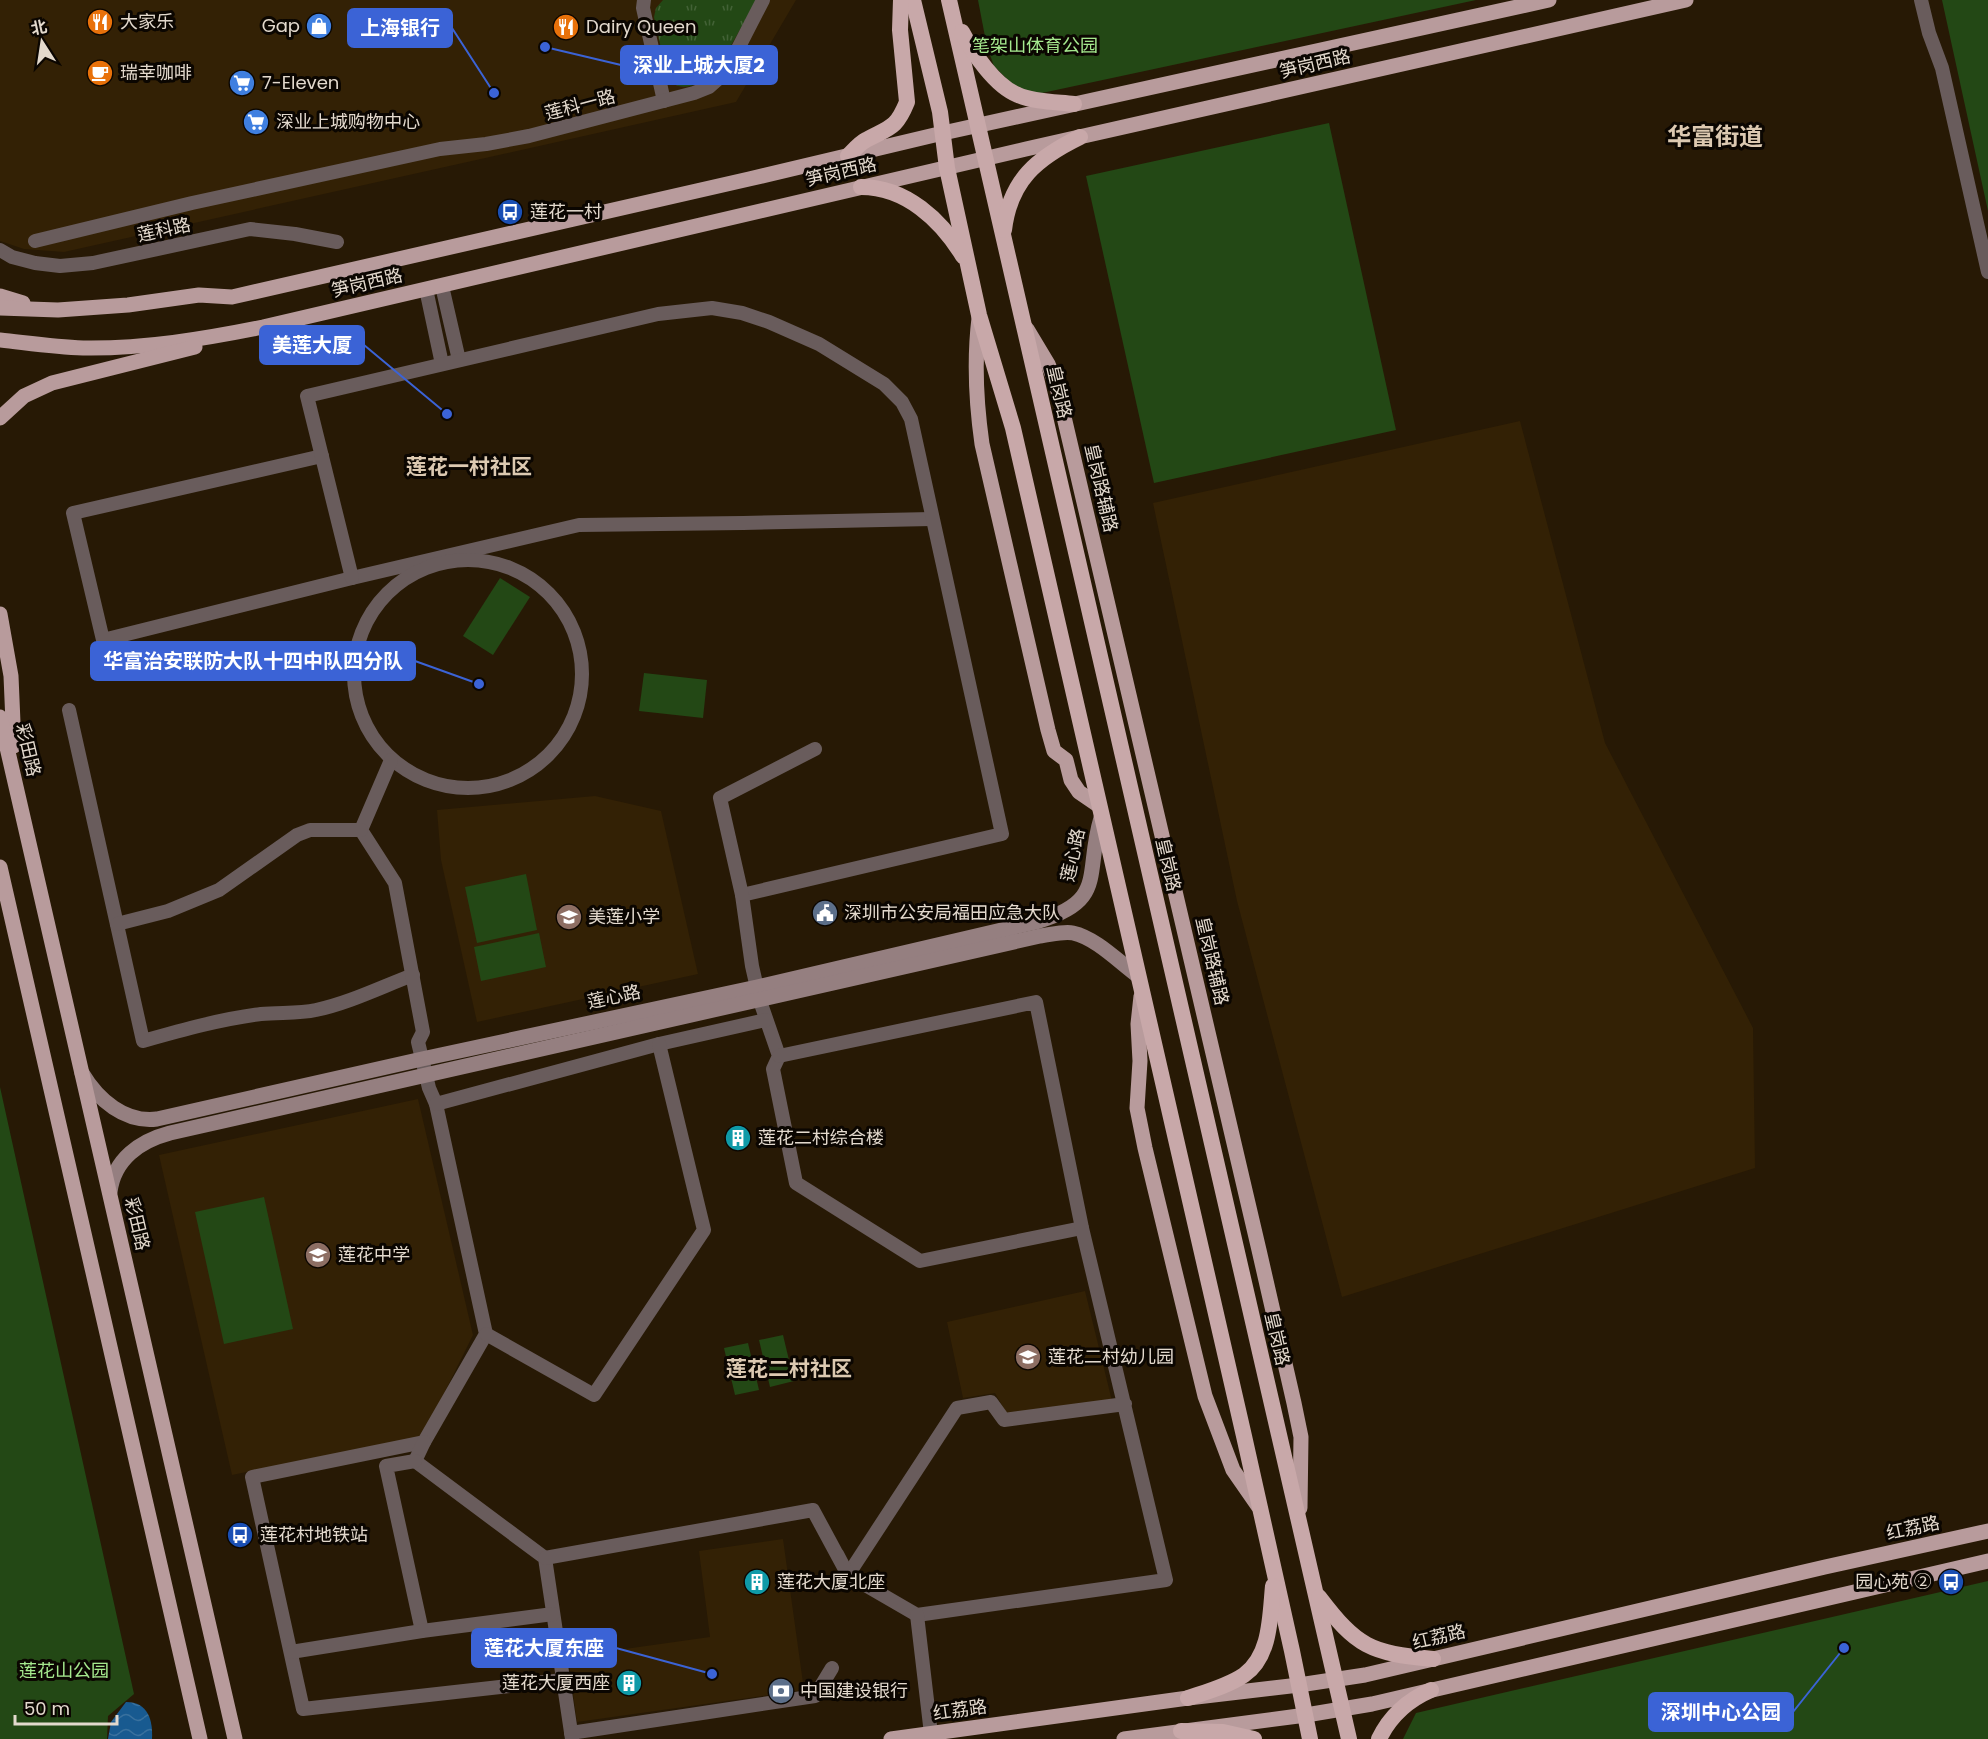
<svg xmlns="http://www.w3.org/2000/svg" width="1988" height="1739" font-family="Poppins,'Noto Sans SC',sans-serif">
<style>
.built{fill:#332105}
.grass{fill:url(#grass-tufts)}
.park{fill:#234815}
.water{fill:url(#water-waves)}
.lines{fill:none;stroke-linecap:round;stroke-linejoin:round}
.minor{stroke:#695c5c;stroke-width:14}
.secondary{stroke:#957f80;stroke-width:15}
.primary{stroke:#b89b9c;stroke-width:15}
.trunk{stroke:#c8a8a9;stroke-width:16}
.labels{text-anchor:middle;stroke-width:6;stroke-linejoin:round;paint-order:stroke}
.poi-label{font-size:18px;fill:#e3d9cd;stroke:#0b0601;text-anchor:start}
.park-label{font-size:18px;fill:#a5e98e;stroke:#0b0601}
.street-label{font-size:18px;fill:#e3d9cd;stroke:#0b0601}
.quarter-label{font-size:21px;font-weight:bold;fill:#dcc9b1;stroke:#0b0601}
.district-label{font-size:24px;font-weight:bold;fill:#dcc9b1;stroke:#0b0601}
.leader{fill:none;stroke:#3b63d6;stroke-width:2}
.callout-dot{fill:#3b63d6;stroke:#0b0601;stroke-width:2}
.callout{fill:#3b63d6;stroke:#3b63d6;stroke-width:2}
.callout-label{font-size:20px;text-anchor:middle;font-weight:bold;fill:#fff}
</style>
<defs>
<pattern id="grass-tufts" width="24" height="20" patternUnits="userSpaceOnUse" patternTransform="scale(1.5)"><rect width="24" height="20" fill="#234815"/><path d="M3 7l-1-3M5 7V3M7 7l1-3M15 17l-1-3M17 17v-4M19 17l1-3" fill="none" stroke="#436236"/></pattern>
<pattern id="water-waves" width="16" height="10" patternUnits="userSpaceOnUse" patternTransform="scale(1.5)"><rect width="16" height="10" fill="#185a90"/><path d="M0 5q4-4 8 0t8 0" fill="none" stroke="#39719e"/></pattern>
</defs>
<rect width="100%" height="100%" fill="#271905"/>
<g class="built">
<polygon points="0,0 796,0 736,102 64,252 24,249 0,241"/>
<polygon points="1520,421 1605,743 1753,1028 1755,1168 1342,1297 1237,901 1153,503"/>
<polygon points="595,796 661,811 698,974 477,1022 441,860 437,810"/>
<polygon points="418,1099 473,1335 423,1436 232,1475 159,1155"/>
<polygon points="1085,1291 1112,1401 1007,1414 995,1393 963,1398 947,1322"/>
<polygon points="783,1539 804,1690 577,1722 568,1657 710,1637 699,1551"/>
</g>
<path class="grass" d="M663,0H757L714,75C700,84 676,96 667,75L654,17L656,8Z"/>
<g class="park">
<polygon points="978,0 1476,0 1042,93 1018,90 994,66 987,47"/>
<polygon points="1942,0 1988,0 1988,211"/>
<polygon points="1329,123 1396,430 1154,483 1086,176"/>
<polygon points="500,578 530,597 493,655 463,636"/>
<polygon points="644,673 707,680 703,718 639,711"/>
<polygon points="526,874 537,930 477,943 465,887"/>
<polygon points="539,933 546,967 481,981 474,947"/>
<polygon points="0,1087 134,1694 108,1716 107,1739 0,1739"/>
<polygon points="264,1197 293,1329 224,1344 195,1212"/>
<polygon points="783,1335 794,1381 770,1387 759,1340"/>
<polygon points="748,1343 759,1390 735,1395 724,1348"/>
<polygon points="1988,1581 1988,1739 1403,1739 1416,1713"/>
</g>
<path class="water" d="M126,1702C148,1702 153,1720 152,1739H108L111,1722Z"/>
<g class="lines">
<g class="minor">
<polyline points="644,0 643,8 664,101"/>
<polyline points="1921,0 1929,33 1942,68 1988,272"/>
<polyline points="35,241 192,203 440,149 486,144 529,136 694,93 709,87 726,72 763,0"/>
<polyline points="0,250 12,257 35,263 60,266 93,263 250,229 295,234 337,242"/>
<polyline points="442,286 459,360"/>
<polyline points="426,289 442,364"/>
<polyline points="322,456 73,513 103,640 352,578 579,525 743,523 932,519"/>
<circle cx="468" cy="674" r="114"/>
<polyline points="352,578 307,396 658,314 712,308 742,313 769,322 819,344 884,384 902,402 911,419 1002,834 742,895"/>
<path d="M69,710L143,1041C182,1030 221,1019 261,1014C279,1012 298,1014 316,1010C349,1003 381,987 413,975"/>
<polyline points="815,749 720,798 742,895 752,966 760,1001 779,1056 773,1069 796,1183 920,1261 1082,1228"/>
<polyline points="391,760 361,830 395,883 423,1032 418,1042 429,1088 436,1104 486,1334 424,1442 252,1477 303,1709 563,1680"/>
<polyline points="117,924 168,911 219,890 297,835 310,830 361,830"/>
<polyline points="779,1056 1036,1002 1082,1228 1166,1580 917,1615 848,1575 957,1408 991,1402 1004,1420 1125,1404"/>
<polyline points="436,1104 659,1044 766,1020"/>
<polyline points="486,1334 594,1395 704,1230 659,1044"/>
<polyline points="424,1442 415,1461 545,1558 572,1739"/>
<polyline points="415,1461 386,1466 422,1631"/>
<polyline points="545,1558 813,1510 848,1575 837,1554"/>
<polyline points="917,1615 931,1734"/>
<polyline points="291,1652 422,1631 553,1614"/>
<polyline points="571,1733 815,1696 832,1668"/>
</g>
<g class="secondary">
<path d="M82,1073C98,1100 125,1123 157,1119L422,1059L757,987L1036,922C1108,901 1084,875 1101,818"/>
<path d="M110,1192C114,1159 140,1141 170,1133C459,1066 750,1004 1040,936C1050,935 1063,931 1073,933C1096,938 1119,962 1138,976"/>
</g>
<g class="primary">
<polyline points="0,296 23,303"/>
<polyline points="0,308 58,310 128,305 199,295 232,297 749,179 943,133 1549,0"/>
<path d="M979,318C974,360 976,402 982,444L1048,730L1054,751L1066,760L1071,780L1079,792L1098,805"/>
<polyline points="1027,329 1048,364 1057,387 1259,1250 1294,1403 1301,1437 1300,1508"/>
<path d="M0,340C28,343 55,347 83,348C143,349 204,339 263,327L1026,149L1686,0"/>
<polyline points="0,418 24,396 52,383 195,347"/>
<polyline points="0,614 11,676 14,746"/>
<polyline points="0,717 235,1739"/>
<polyline points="0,867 200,1739"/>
<polyline points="1141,996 1138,1024 1140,1061 1137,1108 1145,1148 1205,1396 1233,1470 1258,1506"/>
<polyline points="891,1739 1188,1698 1299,1685 1365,1675 1825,1567 1988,1531"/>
<polyline points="1124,1739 1306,1715 1372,1704 1988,1561"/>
</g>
<g class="trunk">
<polyline points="913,0 940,112 947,168 979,315 1013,428 1244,1436 1292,1651 1310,1739"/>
<polyline points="949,0 1349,1739"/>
<path d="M962,32C973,53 995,86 1018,95C1034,102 1056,102 1074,104"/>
<path d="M848,156C854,150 860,143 866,140C890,127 896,129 907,102L900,30L901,0"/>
<path d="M861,187C906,187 941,220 963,256"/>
<path d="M1004,230C1010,180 1037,158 1080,137"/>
<path d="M1319,1597C1357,1647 1370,1653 1433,1659"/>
<path d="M1188,1698C1206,1692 1228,1686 1244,1675C1271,1656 1270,1616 1273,1586"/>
<polyline points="1181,1731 1223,1732 1254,1739"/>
<path d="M1379,1739C1390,1716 1408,1700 1431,1690"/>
</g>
</g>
<defs>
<g id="restaurant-disc" transform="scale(1.35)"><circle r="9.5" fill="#e8710a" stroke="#0b0601"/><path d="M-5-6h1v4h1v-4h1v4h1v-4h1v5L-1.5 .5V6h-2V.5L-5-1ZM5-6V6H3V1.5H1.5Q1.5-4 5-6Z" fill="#fff"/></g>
<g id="shop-disc" transform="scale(1.35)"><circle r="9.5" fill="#3f7fe0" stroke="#0b0601"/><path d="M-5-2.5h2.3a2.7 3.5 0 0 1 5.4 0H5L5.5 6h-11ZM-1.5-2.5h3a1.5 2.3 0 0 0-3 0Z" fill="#fff"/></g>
<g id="cafe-disc" transform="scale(1.35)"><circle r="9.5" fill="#e8710a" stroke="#0b0601"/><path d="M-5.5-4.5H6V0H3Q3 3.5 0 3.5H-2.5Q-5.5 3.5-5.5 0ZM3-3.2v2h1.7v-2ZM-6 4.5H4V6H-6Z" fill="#fff"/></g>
<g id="supermarket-disc" transform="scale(1.35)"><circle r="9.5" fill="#3f7fe0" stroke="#0b0601"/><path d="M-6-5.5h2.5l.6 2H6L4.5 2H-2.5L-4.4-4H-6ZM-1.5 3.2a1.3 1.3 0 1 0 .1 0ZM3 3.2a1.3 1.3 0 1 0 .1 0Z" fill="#fff"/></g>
<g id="bus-disc" transform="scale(1.35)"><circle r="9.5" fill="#1a4fb4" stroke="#0b0601"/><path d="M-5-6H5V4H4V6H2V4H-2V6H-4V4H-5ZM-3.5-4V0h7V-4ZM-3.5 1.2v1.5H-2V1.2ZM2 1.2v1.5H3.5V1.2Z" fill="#fff"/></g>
<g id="civic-disc" transform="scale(1.35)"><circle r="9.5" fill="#5c6f8a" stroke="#0b0601"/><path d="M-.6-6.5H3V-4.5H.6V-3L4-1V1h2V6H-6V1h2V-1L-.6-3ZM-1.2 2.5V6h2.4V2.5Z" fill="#fff"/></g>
<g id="school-disc" transform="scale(1.35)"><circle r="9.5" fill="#8d6e63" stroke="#0b0601"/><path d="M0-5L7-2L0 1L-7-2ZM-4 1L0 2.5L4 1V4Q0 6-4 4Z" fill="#fff"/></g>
<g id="building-disc" transform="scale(1.35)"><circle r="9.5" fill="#0f9aa8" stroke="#0b0601"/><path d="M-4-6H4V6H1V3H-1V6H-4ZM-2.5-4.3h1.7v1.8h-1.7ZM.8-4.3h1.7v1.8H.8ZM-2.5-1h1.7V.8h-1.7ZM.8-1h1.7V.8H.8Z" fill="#fff"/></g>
<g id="bank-disc" transform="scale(1.35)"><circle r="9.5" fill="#5c6f8a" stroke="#0b0601"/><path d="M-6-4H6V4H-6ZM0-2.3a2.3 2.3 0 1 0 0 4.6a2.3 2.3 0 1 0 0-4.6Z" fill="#fff"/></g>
</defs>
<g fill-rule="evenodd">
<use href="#restaurant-disc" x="100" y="22"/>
<use href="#shop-disc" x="319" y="26"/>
<use href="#restaurant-disc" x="566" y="27"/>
<use href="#cafe-disc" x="100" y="73"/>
<use href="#supermarket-disc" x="242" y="83"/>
<use href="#supermarket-disc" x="256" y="122"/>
<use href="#bus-disc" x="510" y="212"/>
<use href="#civic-disc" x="825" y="913"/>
<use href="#school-disc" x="569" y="917"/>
<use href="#building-disc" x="738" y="1138"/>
<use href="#school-disc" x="318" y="1255"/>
<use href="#school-disc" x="1028" y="1357"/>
<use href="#bus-disc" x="240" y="1535"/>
<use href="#building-disc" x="757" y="1582"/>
<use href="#bus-disc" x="1951" y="1582"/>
<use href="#building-disc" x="629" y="1683"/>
<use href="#bank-disc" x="781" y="1691"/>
</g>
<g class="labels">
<g class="poi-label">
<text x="120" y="28">大家乐</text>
<text x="300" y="32" text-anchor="end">Gap</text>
<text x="586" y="33">Dairy Queen</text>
<text x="120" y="79">瑞幸咖啡</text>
<text x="262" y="89">7-Eleven</text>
<text x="276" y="128">深业上城购物中心</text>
<text x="530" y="218">莲花一村</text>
<text x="844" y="919">深圳市公安局福田应急大队</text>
<text x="588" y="923">美莲小学</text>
<text x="758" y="1144">莲花二村综合楼</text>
<text x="338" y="1261">莲花中学</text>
<text x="1048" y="1363">莲花二村幼儿园</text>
<text x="260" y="1541">莲花村地铁站</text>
<text x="777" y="1588">莲花大厦北座</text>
<text x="1932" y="1588" text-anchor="end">园心苑 ②</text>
<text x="610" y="1689" text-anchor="end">莲花大厦西座</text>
<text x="800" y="1697">中国建设银行</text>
</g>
<g class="park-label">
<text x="1035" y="52">笔架山体育公园</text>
<text x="64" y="1677">莲花山公园</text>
</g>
<g class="street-label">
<text transform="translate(1315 64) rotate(-13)" y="6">笋岗西路</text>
<text transform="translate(580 105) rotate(-15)" y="6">莲科一路</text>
<text transform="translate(841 172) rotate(-13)" y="6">笋岗西路</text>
<text transform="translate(164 230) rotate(-12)" y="6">莲科路</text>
<text transform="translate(367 283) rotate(-13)" y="6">笋岗西路</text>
<text transform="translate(1059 392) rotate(77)" y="6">皇岗路</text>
<text transform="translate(1101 488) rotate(77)" y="6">皇岗路辅路</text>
<text transform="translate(28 750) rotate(77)" y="6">彩田路</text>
<text transform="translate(1073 855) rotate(-78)" y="6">莲心路</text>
<text transform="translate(1168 865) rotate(77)" y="6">皇岗路</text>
<text transform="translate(1212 961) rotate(77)" y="6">皇岗路辅路</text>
<text transform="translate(614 997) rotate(-12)" y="6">莲心路</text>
<text transform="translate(137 1224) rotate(77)" y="6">彩田路</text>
<text transform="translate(1277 1339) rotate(77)" y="6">皇岗路</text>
<text transform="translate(1913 1528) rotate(-12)" y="6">红荔路</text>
<text transform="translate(1439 1637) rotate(-13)" y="6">红荔路</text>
<text transform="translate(960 1710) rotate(-8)" y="6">红荔路</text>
</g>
<g class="quarter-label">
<text x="469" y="474">莲花一村社区</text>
<text x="789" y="1376">莲花二村社区</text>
</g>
<g class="district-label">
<text x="1715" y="145">华富街道</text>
</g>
</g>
<path class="leader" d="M494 93L452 28M545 47L621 65M447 414L364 345M479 684L415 661M712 1674L616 1648M1844 1648L1793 1712"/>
<g class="callout-dot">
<circle cx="494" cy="93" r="6"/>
<circle cx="545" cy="47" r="6"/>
<circle cx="447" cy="414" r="6"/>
<circle cx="479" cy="684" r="6"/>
<circle cx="712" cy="1674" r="6"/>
<circle cx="1844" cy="1648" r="6"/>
</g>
<g class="callout">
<rect x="348" y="9" width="104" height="38" rx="6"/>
<rect x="621" y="46" width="156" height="38" rx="6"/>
<rect x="260" y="326" width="104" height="38" rx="6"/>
<rect x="91" y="642" width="324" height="38" rx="6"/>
<rect x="472" y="1629" width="144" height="38" rx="6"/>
<rect x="1649" y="1693" width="144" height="38" rx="6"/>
</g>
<g class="callout-label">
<text x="400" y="35">上海银行</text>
<text x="699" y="72">深业上城大厦2</text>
<text x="312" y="352">美莲大厦</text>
<text x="253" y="668">华富治安联防大队十四中队四分队</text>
<text x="544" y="1655">莲花大厦东座</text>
<text x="1721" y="1719">深圳中心公园</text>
</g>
<g transform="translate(42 42) rotate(348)" stroke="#0b0601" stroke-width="4.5" paint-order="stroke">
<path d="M0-4.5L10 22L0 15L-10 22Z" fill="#e3d9cd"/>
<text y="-9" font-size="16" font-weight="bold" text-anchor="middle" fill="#e3d9cd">北</text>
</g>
<path d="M15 1715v9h102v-9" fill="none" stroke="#e3d9cd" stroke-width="3"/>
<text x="24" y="1715" font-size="18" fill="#e3d9cd" stroke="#0b0601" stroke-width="4.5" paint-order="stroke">50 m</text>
</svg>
